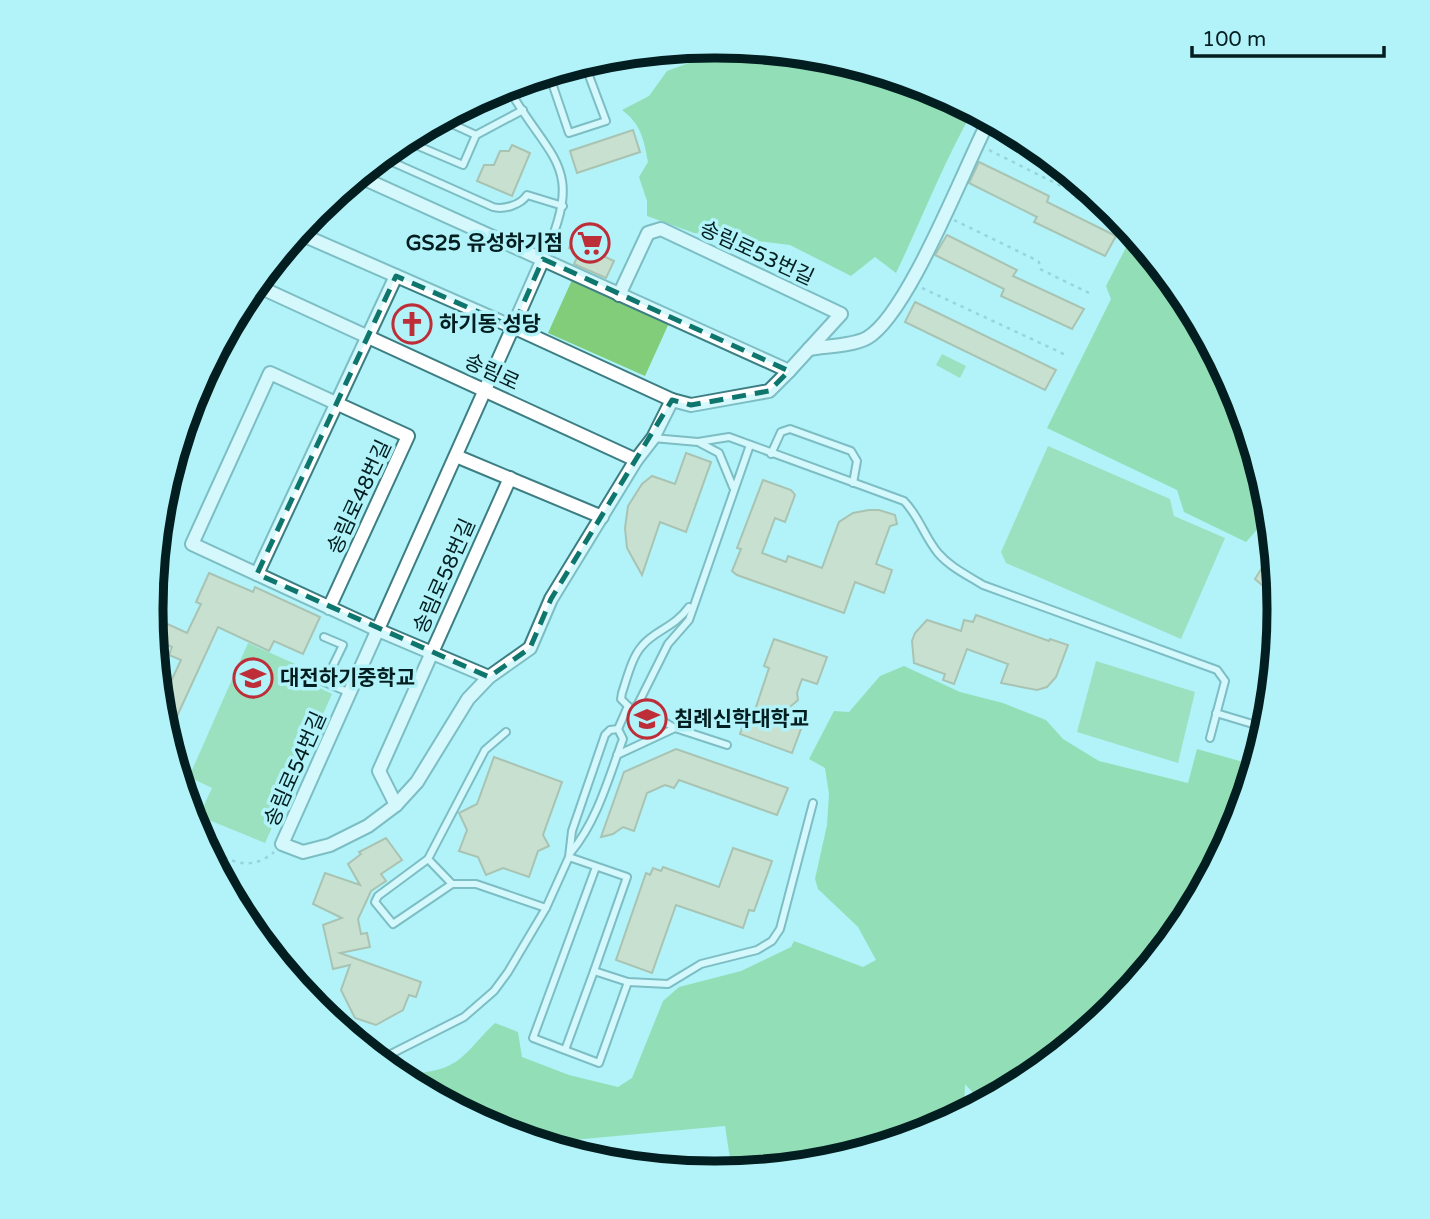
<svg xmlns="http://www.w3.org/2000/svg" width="1430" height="1219" font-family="'Varela Round','Noto Sans KR',sans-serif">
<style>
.green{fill:#81cd7a}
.forest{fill:#6ec867}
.building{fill:#e3ca9c;stroke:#a18a5e;stroke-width:2}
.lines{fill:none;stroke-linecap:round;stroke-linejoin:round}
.service-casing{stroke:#3d7e83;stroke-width:10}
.minor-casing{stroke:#3d7e83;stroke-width:16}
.path{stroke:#7bb0b5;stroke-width:2.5;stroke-dasharray:3.5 5;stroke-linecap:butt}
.service{stroke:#fff;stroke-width:6}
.minor{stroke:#fff;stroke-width:12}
.marked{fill:none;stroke:#0f766e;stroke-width:5;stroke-dasharray:14 9;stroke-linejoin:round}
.labels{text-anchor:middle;stroke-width:7;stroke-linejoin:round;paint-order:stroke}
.poi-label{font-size:21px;font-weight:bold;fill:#031e20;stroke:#b1f3f9;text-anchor:start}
.street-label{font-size:21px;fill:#031e20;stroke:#b1f3f9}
.rim{fill:none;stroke:#031e20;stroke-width:9}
</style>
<rect width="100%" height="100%" fill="#b1f3f9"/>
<g class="green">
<polygon points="572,280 669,323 645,376 548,333"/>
<polygon points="223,340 234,344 170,488 166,486 194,393"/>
<polygon points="942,354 966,366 960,378 936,365"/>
<polygon points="1048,446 1170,499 1174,516 1225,538 1181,639 1006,563 1001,552"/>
<polygon points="248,643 309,670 305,681 332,694 265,843 199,816 212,788 189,777"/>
<polygon points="1096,661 1195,692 1178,763 1077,732"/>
</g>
<g class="forest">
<path d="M715,46L825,56L931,89L973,111C943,163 922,219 896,273L875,257L851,276L790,245L694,233L647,216V201L639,177L648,162C644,140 641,124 622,110L649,96L667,71L689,63L676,49Z"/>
<polygon points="1133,234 1184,296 1236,394 1268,500 1270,515 1246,542 1184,512 1177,490 1047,428 1111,299 1106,286"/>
<path d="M904,666L960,692L1003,703L1046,720L1063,739L1099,761L1188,783L1197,749L1254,765C1248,785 1244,807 1236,826C1186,944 1094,1043 982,1103L965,1084L964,1113L930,1131L825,1163L732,1172L725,1126L540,1143L499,1130L416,1086L417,1073C462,1070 466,1050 495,1023L518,1032L522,1057L569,1075L618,1087L632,1078L663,1001L679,987L741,971L791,947L794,941L863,967L876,960L858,927L818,889L815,879L827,825L829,794L825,768L809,759L834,711L849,712L880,676Z"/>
</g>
<g class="building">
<polygon points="633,130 640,152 577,173 570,151"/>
<polygon points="512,145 530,153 512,196 477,181 484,165 494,165 500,151 509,151"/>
<polygon points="979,162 1049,196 1047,202 1116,236 1105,256 1034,222 1037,217 969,183"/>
<polygon points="576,233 605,247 601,255 614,261 606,278 574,264 579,253 569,248"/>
<polygon points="947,235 1017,270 1013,276 1084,309 1072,329 1001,296 1004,289 935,255"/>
<polygon points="915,302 1056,370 1045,390 905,322"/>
<polygon points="686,453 711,462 686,532 660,522 642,575 627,548 625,528 628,506 642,484 652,476 675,484"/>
<polygon points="763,480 791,490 795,495 785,522 775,518 762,553 786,562 788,556 822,568 839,522 853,513 869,510 879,510 895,515 897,524 890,526 876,564 892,570 884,593 855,582 844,613 737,575 732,571 741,549 737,548"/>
<polygon points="1273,550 1278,599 1255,579"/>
<polygon points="209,573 253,592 255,587 320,617 303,654 274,641 269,651 218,627 167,738 160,705 181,660 169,655 172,647 154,639 152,617 187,633 201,604 196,602"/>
<polygon points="976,615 1049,641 1050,639 1068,645 1056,677 1047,687 1037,690 1001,683 1008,664 967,649 954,684 943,680 945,674 914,663 912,641 915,633 927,620 961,631 964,620 973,622"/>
<polygon points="774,639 827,657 817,684 802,679 797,693 798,700 791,706 787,721 802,726 792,753 740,734 749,708 755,710 769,668 764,666"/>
<polygon points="676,749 788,788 777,815 679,780 674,788 665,785 647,793 634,831 623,827 613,834 601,837 624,772"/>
<polygon points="494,757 562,782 543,835 549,846 538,851 529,877 503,868 486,875 478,857 459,851 467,830 459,813 477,804"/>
<polygon points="386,838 402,860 381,874 386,881 371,891 358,919 361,934 367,933 370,947 340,953 421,982 416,997 409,995 403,1010 376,1025 355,1018 341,990 350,965 333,969 323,925 342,918 313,904 325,873 360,885 348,864 361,854 359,852"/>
<polygon points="733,848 772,861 754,911 749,910 743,928 676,905 652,973 616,960 646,873 650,875 653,868 661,871 663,867 719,887"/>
</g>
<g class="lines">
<g class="service-casing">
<g id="service">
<path d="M507,86C550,162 587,164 543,259"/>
<path d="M512,96C530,88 571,66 588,73L606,121L569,133L551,80"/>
<polyline points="441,119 476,135 523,110"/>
<polyline points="404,140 463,165 476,135"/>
<path d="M381,157L493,207C503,210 521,205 527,195L563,206"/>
<path d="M653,438L698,442L729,437L904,501C919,516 924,536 938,553C950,567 967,575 983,585L1217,670L1225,681L1210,738"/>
<polyline points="700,443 719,453 733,487"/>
<polyline points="771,454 781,432 790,429 851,451 857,461 853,483"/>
<polyline points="324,637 343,645 325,682"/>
<polyline points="310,676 350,693"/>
<path d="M628,706L621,699L622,693C627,678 632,657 642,646C655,630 674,628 689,607"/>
<polyline points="636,706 675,728 727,745"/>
<polyline points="637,706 668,644 689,620 750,445"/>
<polyline points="1216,713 1266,728"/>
<polyline points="506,732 485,750 428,859 452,884 476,884 546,908"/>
<polyline points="617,755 675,728"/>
<path d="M571,852C597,821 609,777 623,739L618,729L628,706"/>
<polyline points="569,857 627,877 594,971 628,982 668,984 701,964 757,950 772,941 780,929 813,803"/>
<polyline points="428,859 378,896 375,902 393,924 452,884"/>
<polyline points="596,867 533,1038 599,1063 628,982"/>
<polyline points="565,1050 594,971"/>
<polyline points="379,1060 464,1017 494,991 508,972 546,908 569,857 572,831 605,735 610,730 618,729"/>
</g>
</g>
<g class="minor-casing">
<g id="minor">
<polyline points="298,233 513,327 282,844 303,852 330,845 368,826 396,805 417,782 468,699 489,677 530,648 551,599 636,460 653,438 672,400 691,405 769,391 789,371 358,176"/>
<polyline points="543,259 513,327 672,400"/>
<polyline points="255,285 636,460"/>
<polyline points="619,295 648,233 661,229 841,314 789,371"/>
<path d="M809,349C826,346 852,346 867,338C908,315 965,166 989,120"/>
<polyline points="456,456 602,517"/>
<polyline points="257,574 396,276"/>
<polyline points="329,608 408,436 270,373 192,544 378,630 489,677"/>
<polyline points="396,805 379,771 510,478"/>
</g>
</g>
<g class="path">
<polyline points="989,150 1073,192 1071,195 1123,222"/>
<polyline points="954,220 1034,259 1039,262 1040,269 1089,293"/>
<polyline points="922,288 1066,355"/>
<path d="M203,843C226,860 248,874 274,852"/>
<polyline points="221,856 323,1014"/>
<polyline points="401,1078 402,1073"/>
</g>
<use href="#service" class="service"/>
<use href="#minor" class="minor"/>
</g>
<path d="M0 0H1430V1219H0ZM543,259L789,371L769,391L691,405L672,400L551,599L530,648L489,677L257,574L396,276L513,327Z" fill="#b1f3f9" fill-opacity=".55" fill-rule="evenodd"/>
<path class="marked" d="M543,259L789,371L769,391L691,405L672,400L551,599L530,648L489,677L257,574L396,276L513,327Z"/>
<defs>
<g id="supermarket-ring" transform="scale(2.0125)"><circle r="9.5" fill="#b1f3f9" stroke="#be2e38" stroke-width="1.5"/><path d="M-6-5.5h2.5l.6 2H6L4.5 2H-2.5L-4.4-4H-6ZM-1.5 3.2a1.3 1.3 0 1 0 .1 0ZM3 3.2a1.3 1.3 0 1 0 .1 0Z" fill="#be2e38"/></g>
<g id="church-ring" transform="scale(2.0125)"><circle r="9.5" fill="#b1f3f9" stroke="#be2e38" stroke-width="1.5"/><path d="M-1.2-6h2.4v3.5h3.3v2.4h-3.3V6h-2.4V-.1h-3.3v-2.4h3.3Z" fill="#be2e38"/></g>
<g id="school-ring" transform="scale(2.0125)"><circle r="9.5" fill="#b1f3f9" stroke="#be2e38" stroke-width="1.5"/><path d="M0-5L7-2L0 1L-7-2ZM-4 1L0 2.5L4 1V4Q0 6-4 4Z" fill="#be2e38"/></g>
<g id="university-ring" transform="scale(2.0125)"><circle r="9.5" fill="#b1f3f9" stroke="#be2e38" stroke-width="1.5"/><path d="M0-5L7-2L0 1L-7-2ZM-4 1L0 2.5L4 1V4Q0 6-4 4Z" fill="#be2e38"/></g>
</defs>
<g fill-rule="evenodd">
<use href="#supermarket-ring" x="590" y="243"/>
<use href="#church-ring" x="412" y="324"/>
<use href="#school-ring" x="253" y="678"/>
<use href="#university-ring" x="647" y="719"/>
</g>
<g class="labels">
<g class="poi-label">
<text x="563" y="250" text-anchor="end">GS25 유성하기점</text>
<text x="439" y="331">하기동 성당</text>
<text x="280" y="685">대전하기중학교</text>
<text x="674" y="726">침례신학대학교</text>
</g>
<g class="street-label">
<text transform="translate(757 253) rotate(25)" y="7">송림로53번길</text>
<text transform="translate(492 372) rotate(25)" y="7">송림로</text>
<text transform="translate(359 497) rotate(-65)" y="7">송림로48번길</text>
<text transform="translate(444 576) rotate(-66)" y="7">송림로58번길</text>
<text transform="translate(295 769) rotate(-66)" y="7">송림로54번길</text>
</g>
</g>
<path d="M0 0H1430V1219H0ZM714 58H716A551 551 0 0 1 1267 609V610A551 551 0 0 1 716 1161H714A551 551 0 0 1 163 610V609A551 551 0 0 1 714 58Z" fill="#b1f3f9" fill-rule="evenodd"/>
<path class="rim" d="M714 58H716A551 551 0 0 1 1267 609V610A551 551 0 0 1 716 1161H714A551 551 0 0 1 163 610V609A551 551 0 0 1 714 58Z"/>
<path d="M1192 46v10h192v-10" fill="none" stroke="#031e20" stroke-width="3.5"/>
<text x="1202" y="46" font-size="21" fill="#031e20" stroke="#b1f3f9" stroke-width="5" paint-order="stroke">100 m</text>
</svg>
